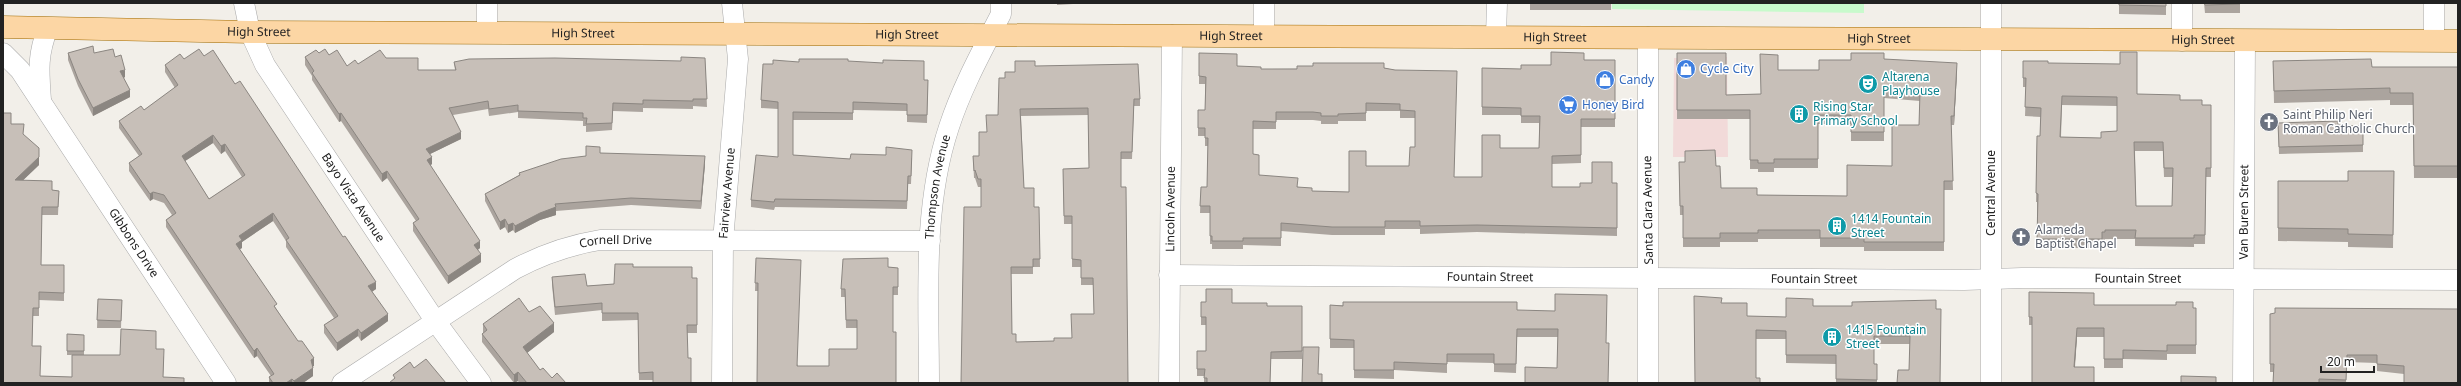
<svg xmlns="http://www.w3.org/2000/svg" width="2461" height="386" font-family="'Noto Sans',sans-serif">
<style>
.commercial{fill:#f2dad9}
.park{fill:#c8facc}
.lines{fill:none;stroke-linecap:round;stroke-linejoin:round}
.minor-casing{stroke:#a9a9a9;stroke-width:21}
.major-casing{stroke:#a06b00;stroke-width:23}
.minor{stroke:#fff;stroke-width:20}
.major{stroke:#fcd6a4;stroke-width:22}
.wall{fill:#aba49e;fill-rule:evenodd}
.shaded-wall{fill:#8b8681}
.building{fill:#c7bfb8;stroke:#8b8681;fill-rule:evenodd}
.labels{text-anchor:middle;stroke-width:3;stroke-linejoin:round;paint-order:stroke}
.street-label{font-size:12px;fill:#222;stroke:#fff}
.shop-label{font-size:12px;fill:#366cbe;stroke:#fff;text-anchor:start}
.culture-label{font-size:12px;fill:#0d838f;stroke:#fff;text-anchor:start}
.worship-label{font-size:12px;fill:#5b616d;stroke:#fff;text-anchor:start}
</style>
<rect width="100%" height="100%" fill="#f2efe9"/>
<polygon class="commercial" points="1727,57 1728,157 1673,157 1674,58"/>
<polygon class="park" points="1612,3 1864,3 1864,13 1612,9"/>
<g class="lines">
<g class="minor-casing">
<g id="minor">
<path id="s1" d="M244,3L250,32L265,65L436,322L481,383"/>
<polyline points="1264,3 1264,35"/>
<polyline points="487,31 487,3"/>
<polyline points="1496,36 1497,3"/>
<polyline points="1648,37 1648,383"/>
<polyline points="2182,41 2182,3"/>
<polyline points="2434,41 2434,3"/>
<path id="s2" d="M3,53L20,70L226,383"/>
<path d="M41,100C39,72 37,55 48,28"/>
<path id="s3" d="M1169,275L1964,280L2022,278L2458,280"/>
<path id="s4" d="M342,383L515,269C543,254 569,245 600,240L930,241"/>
<path id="s5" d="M722,383L723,241L738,59L732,3"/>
<path id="s6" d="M929,383C929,299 922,208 949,127C962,87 982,51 1001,14V3"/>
<path id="s7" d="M1169,383L1172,35"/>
<polyline points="1991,383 1991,3"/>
<path id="s8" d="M2243,383L2245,41"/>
</g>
</g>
<g class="major-casing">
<g id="major">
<path id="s9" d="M3,27L250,32L2458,41"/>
</g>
</g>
<use href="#minor" class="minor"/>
<use href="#major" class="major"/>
</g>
<g class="wall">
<polygon points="1057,3 1089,3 1057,5"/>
<rect x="1530" y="3" width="81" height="7"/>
<polygon points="2119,3 2166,3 2166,15 2119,14"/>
<polygon points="2204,3 2240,3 2240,13 2205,13"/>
<polygon points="68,53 94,53 125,77 124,78 130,97 93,116 78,86 68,60"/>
<polygon points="319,53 329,55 347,66 358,64 386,58 418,70 455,70 454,62 681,61 705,58 707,107 693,106 693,109 643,108 643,112 613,111 612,130 586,132 586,126 583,126 583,121 518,118 518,112 489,116 488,109 453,115 461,139 430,154 432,164 430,165 480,248 478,250 481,262 448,284 413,231 413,223 416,221 387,178 382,182 341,121 339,122 312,80 312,76 305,65 305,57"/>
<path d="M1199,53L1237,66L1261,69L1384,68L1395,70L1454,177H1482L1500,148H1539V123H1521V115H1482V68L1521,69L1584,60H1615V127H1581V163L1552,164V187H1580L1612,183H1617V236L1477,232L1420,234V229H1385V235H1332L1281,231V246L1243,245V249H1212V244H1210V213H1200L1201,187H1207L1208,146H1205V136H1198V110H1205V84H1199ZM1366,111H1400V118H1415V147L1409,166H1366L1349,192L1312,191L1259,175L1253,154V129H1276V120H1313L1321,121V124H1338V121H1366Z"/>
<polygon points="1677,53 1726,95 1761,94 1778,70 1819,70 1851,60 1884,59 1957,72 1954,125 1951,125 1953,190 1944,190 1944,251 1864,251 1864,247 1820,247 1820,239 1758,239 1758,242 1720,242 1720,247 1683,247 1683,215 1680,215 1679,162 1716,166 1721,188 1757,195 1847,196 1892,166 1919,125 1920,101 1884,98 1884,141 1851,141 1851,124 1818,124 1818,168 1774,168 1774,172 1758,172 1758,169 1750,169 1750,119 1677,119"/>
<path d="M204,56L235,84L376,289L372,292L388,321L361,341L358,336L337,351L324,333V325L334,318L286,247V241L273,221L242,242V248L240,249L277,310L314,366H313V376L303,383H269V377L271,376L257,356L254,358L166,227V220L172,215L164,203L153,199L150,201L129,171V163L139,156L119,128V121L144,110L175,88L165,72V65L184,59ZM213,143L221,154L225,151L242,177L209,199L185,161Z"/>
<polygon points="848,61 924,80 928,80 927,123 907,122 907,111 853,110 853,120 793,120 793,155 850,159 912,158 911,184 908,184 907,209 775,207 774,210 751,207 751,200 778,157 778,109 761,108 761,100 773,64 799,62"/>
<path d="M2023,61L2048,63L2137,94L2180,100L2202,105H2211V177H2206L2205,244H2194V247L2135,246V239H2105V241H2102V248H2037V202H2036L2037,136H2040L2041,117L2025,116L2026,87H2023ZM2062,105L2117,106V131L2101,138L2061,137ZM2135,151H2163L2164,177H2173L2172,206H2136Z"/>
<polygon points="2273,61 2372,67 2458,67 2458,178 2414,178 2413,105 2390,105 2390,100 2274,103"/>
<path d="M1035,66L1140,99V106H1134L1132,159H1121V187L1128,383H961L981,207V187H978L975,178H974L973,156H979L987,132L998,115L1005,78L1015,72ZM1088,115L1089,168L1063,169L1064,224H1072V267H1081V285H1093L1094,314L1072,338L1054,341L1016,342L1012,334L1011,274H1033V267H1040L1039,207H1034L1024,188L1021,116Z"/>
<polygon points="2278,123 2363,126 2363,152 2279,154"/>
<polygon points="11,124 23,135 39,165 23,180 52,190 59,191 58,215 42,215 41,265 64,265 64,301 39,300 39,316 33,316 32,346 40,376 72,377 72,355 67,355 67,334 84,335 84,355 120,355 156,349 164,357 163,377 3,383"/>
<polygon points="600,153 705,164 701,209 631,205 556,211 556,215 540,220 515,233 513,230 508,233 505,227 500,230 485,201 485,194 519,175 519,173"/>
<polygon points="2394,171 2393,248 2348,247 2348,242 2278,241 2278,181 2348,181"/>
<polygon points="756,258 798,366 829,366 857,349 857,328 846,328 845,297 841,297 841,289 888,267 898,268 898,295 893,295 893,332 896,383 757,383 758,291 755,291"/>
<polygon points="633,267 692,278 697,278 697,333 687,333 653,380 639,380 638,320 602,321 602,310 555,315 552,285 552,277 587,286 614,284"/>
<polygon points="2029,292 2094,305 2196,308 2196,354 2167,354 2167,360 2123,359 2123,368 2104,368 2104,337 2077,337 2075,367 2032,383 2032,325 2029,325"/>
<polygon points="98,299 122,300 121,328 97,328"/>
<polygon points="1936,300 1909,370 1910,344 1874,344 1874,364 1877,364 1877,383 1836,383 1836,364 1786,363 1786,339 1756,339 1756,378 1695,383 1722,303 1747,316 1786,317 1813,306 1852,306"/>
<polygon points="1201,302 1232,303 1267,306 1302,306 1302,359 1271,359 1270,383 1204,383 1204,376 1197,376 1197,351 1206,351 1206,325 1201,325"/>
<polygon points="1330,305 1517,310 1606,343 1608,383 1525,383 1525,367 1557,368 1558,337 1517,337 1516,373 1494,372 1494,363 1447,362 1447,373 1394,370 1394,379 1354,378 1354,348 1330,348"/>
<polygon points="2458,309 2404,374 2377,371 2377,363 2347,362 2346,383 2273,383 2273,372 2270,372 2270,314"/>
<polygon points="529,312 554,332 527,353 540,370 552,378 566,383 519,383 518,381 514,383 482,342 482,334 483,333 483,324"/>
</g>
<g class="shaded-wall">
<polygon points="1957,63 1957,72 1954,125 1954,116"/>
<polygon points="125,70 125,77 120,79 120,71"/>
<polygon points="130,90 130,97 93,116 93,108"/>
<polygon points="341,113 341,121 339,122 339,114"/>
<polygon points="461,132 461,139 426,156 426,149"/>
<polygon points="213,135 213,143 182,163 182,156"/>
<polygon points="225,144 225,151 221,154 221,146"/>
<polygon points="705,156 705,164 701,209 701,201"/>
<polygon points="39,157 39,165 15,188 15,180"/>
<polygon points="432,157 432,164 427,168 427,160"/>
<polygon points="387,171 387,178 382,182 382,174"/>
<polygon points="153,192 153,199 150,201 150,194"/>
<polygon points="556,207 556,215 540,220 515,233 515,226 540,213"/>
<polygon points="273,213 273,221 242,242 242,248 236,251 236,244 239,236"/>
<polygon points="505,219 505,227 500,230 500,222"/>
<polygon points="513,223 513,230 508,233 508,225"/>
<polygon points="480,241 480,248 474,252 474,245"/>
<polygon points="481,254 481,262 448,284 448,276"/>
<polygon points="376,282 376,289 368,294 368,286"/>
<polygon points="388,314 388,321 361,341 361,333"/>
<polygon points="554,323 554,332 523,356 523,347"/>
<polygon points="2077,328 2077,337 2074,376 2074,367"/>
<polygon points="358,329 358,336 337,351 337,343"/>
<polygon points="257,348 257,356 254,358 254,351"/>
<polygon points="314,358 314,366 311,367 311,360"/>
<polygon points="313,368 313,376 303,383 294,383 294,381"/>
<polygon points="518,372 518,381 514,383 514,375"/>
<polygon points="292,379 292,383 286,383"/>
</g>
<g class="building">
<polygon points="2119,3 2166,3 2166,6 2119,5"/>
<polygon points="2204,3 2240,3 2240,4 2205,5"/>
<polygon points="93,46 94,53 113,49 115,57 121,55 125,70 120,71 130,90 93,108 78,79 68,53"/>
<path d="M199,49L204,56L213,50L235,84L240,81L343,237L345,236L376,282L368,286L388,314L361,333L358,329L337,343L324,325L338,316L286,240L289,238L273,213L239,236L242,240L236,244L277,304L274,306L298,341H302L314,358L311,360L313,368L294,381L292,379L286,383H273L269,377L274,374L257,348L254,351L166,220L176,213L164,195L153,192L150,194L129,163L142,154L119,121L141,106L144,110L178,85L165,65L180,54L184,59ZM213,135L221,146L225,144L245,175L209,199L182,156Z"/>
<polygon points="325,49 329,55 337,50 347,66 355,60 358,64 380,50 386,58 418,58 418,70 456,70 454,62 469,59 555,58 681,61 681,57 705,58 707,99 693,99 693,101 643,100 643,104 613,103 612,123 586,124 587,118 583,118 583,113 518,111 518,105 489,109 488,101 449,108 461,132 426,149 432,157 427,160 480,241 474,245 481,254 448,276 413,223 419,219 387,171 382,174 341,113 339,114 312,73 314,71 305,57 316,50 319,53"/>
<path d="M1551,52L1584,53V60H1615V119H1581V155L1552,156V187H1580V183H1592V162H1612V183H1617V228L1477,225L1420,226V221H1385V227H1332L1281,223V238H1243V241H1212V236H1210V206H1200L1201,187H1207L1208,138H1205V128H1198V110H1205L1206,77L1199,76V53L1237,54V66L1261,67V69H1297V66H1313V63H1384V68L1395,70L1457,71L1454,177H1482V135H1500V148H1539L1540,116H1521V108L1482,107V68L1521,69V65H1551ZM1366,103L1400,104V110L1415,111V147H1410L1409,166H1366V151H1349V192L1312,191V188L1297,187L1298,178L1259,175V155L1253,154V121L1276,122V112H1313L1321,113V116H1338V114L1366,113Z"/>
<path d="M2120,52H2137V94L2180,95V100H2202V105H2211V168H2206L2205,235H2194V238H2135L2136,230H2105V232H2102V239H2037L2038,194L2036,193L2037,136H2040L2041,108L2025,107L2026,78H2023V61H2048V63L2120,64ZM2062,96L2117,97V131L2101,132V138L2060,137ZM2134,142H2163L2164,168H2173L2172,206H2136Z"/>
<polygon points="1677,53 1726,53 1726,95 1761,94 1760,54 1778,55 1778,70 1819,70 1819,60 1851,60 1851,53 1884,53 1884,59 1957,63 1954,116 1951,116 1953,181 1944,181 1944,242 1864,242 1864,238 1820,238 1820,230 1758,230 1758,233 1720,233 1720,238 1683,238 1683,206 1680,206 1679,162 1685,162 1685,151 1715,150 1716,166 1720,166 1721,188 1757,188 1757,195 1847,196 1847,165 1892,166 1892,125 1919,125 1920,92 1884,89 1884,132 1851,132 1851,115 1818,115 1818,159 1774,159 1774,163 1758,163 1758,160 1750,160 1750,110 1677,110"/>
<polygon points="799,59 848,59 848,61 883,63 883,60 924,61 924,80 928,80 927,115 907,115 907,104 853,102 853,113 793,112 793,155 850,159 851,154 886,155 886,147 912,150 911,176 908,176 907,201 775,199 774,202 751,200 756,155 778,157 778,102 761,100 763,64 773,64 773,60 799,62"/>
<polygon points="2371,59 2372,67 2458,67 2458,166 2414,166 2413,93 2390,93 2390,88 2274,91 2273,61"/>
<path d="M1015,61H1035V66L1138,64L1140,99H1134L1132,152H1121V187H1126L1128,383H961L964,207H981V179H978L975,170L974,171L973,156H979V132H987L986,115H998L999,78H1005V72H1015ZM1088,108L1089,168L1063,169L1064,216H1072V259L1081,260V278H1093L1094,314H1071L1072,338H1054V341L1016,342V334H1012L1011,267H1033V259H1040L1039,207H1034V188H1024L1020,109Z"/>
<polygon points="3,113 11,113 11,124 24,124 23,134 39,148 39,157 15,180 52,181 52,190 59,191 58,207 42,207 41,265 64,265 64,293 39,292 39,308 33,308 32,346 41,346 40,376 72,377 72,355 120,355 121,329 156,331 156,349 164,349 163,377 184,378 184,383 3,383"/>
<polygon points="2338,121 2338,125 2363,126 2363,145 2279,147 2278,123"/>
<polygon points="586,146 600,147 600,153 705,156 701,201 631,198 555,204 556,207 540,213 515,226 513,223 508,225 505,219 500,222 485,194 520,175 519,173 561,159 586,156"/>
<polygon points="2348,171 2394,171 2393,235 2348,234 2348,229 2278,228 2278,181 2348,181"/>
<polygon points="756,258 801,260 797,366 829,366 829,349 857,349 857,320 846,320 845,289 841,289 843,259 888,258 888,267 898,268 898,287 893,287 893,332 896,332 896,383 757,383 758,283 755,283"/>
<polygon points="615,264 633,264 633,267 692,267 692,278 697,278 697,325 687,325 688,358 691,358 691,383 653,383 653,372 639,373 638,313 602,313 602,303 555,307 552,277 585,274 587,286 614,284"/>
<polygon points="1206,289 1232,289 1232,303 1267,303 1267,306 1302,306 1302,351 1271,352 1270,383 1207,383 1207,378 1204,378 1205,369 1197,369 1197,351 1206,351 1206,317 1201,317 1201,302 1206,302"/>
<polygon points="2029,292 2094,293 2094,305 2176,305 2176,302 2193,302 2193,308 2196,308 2196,345 2167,345 2167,351 2123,350 2123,359 2104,359 2104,328 2077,328 2074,367 2094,367 2094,383 2032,383 2032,317 2029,317"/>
<polygon points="1555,294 1607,295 1606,343 1609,343 1608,383 1525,383 1525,367 1557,368 1558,329 1517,329 1516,364 1494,364 1494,354 1447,354 1447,364 1394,362 1394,370 1354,370 1354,340 1330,339 1330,305 1343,306 1343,302 1517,302 1517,310 1555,311"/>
<polygon points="1694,296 1722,298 1721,303 1747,303 1747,316 1786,317 1786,298 1813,299 1813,306 1852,306 1852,302 1936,300 1936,309 1941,309 1940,383 1897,383 1898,370 1909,370 1910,336 1874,336 1874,364 1877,364 1877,380 1836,379 1836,355 1786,355 1786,331 1756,330 1756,378 1760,378 1760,383 1695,383"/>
<polygon points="519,298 529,312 540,306 554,323 523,347 540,370 543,368 552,378 557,373 566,383 527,383 518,372 514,375 482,334 487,330 483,324"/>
<polygon points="98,299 122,300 121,321 97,320"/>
<polygon points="2275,308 2458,309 2458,383 2404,383 2404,366 2377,364 2377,355 2347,355 2346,380 2319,379 2319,383 2273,383 2274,364 2270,364 2270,314 2275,313"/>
<polygon points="67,334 84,335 84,351 67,351"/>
<polygon points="1303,347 1319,347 1318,374 1322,374 1322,383 1302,383"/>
<polygon points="426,359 446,383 389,383 395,378 393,375 410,362 414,368"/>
<polygon points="2181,376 2216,377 2216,383 2175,383 2181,383"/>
</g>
<defs>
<g id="shop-disc" transform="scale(1)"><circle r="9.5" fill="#3f7fe0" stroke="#fff"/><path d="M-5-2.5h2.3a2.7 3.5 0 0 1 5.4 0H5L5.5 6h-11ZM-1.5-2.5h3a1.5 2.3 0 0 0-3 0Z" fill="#fff"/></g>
<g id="theatre-disc" transform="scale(1)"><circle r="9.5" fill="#0f9aa8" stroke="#fff"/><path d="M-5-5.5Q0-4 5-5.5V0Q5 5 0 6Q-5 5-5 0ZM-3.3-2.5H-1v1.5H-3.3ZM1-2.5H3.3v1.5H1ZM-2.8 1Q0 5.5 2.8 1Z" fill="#fff"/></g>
<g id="supermarket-disc" transform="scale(1)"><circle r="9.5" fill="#3f7fe0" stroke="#fff"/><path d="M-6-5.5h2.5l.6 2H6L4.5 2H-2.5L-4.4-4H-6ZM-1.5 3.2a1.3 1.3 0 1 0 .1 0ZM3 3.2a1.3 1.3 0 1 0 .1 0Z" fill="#fff"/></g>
<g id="building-disc" transform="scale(1)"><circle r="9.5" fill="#0f9aa8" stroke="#fff"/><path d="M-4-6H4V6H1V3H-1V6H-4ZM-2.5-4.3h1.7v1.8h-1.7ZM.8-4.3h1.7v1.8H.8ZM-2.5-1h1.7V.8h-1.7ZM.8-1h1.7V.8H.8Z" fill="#fff"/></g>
<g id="church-disc" transform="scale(1)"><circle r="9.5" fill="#6b7280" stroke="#fff"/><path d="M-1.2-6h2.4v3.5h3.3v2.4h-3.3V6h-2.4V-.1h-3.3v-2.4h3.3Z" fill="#fff"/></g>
</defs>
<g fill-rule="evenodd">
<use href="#shop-disc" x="1686" y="69"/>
<use href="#shop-disc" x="1605" y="80"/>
<use href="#theatre-disc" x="1868" y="84"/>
<use href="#supermarket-disc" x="1568" y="105"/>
<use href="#building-disc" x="1799" y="114"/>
<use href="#church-disc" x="2269" y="122"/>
<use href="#building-disc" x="1837" y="226"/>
<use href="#church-disc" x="2021" y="237"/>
<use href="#building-disc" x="1832" y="337"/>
</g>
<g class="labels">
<g class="street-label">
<text dy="4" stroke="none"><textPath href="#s9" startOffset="256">High Street</textPath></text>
<text dy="4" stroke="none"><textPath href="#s9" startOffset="580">High Street</textPath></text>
<text dy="4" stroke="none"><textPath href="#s9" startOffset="904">High Street</textPath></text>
<text dy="4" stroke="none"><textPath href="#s9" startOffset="1228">High Street</textPath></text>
<text dy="4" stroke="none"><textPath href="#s9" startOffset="1552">High Street</textPath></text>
<text dy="4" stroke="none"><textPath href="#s9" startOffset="1876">High Street</textPath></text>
<text dy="4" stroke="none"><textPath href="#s9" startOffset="2200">High Street</textPath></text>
<text dy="4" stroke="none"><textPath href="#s6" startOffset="197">Thompson Avenue</textPath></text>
<text dy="4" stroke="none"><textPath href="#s5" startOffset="190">Fairview Avenue</textPath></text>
<text transform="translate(1991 193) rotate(-90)" y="4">Central Avenue</text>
<text dy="4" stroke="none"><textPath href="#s1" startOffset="225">Bayo Vista Avenue</textPath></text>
<text dy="4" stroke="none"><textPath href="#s7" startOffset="174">Lincoln Avenue</textPath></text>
<text transform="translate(1648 210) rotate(-91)" y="4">Santa Clara Avenue</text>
<text dy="4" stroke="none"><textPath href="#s8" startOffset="171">Van Buren Street</textPath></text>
<text dy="4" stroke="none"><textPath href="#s4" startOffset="313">Cornell Drive</textPath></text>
<text dy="4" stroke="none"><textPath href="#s2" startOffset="231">Gibbons Drive</textPath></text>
<text dy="4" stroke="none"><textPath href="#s3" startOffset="321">Fountain Street</textPath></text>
<text dy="4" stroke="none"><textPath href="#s3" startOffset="645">Fountain Street</textPath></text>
<text dy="4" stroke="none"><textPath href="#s3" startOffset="969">Fountain Street</textPath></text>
</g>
<g class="shop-label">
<text x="1700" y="73">Cycle City</text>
<text x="1619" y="84">Candy</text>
<text x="1582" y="109">Honey Bird</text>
</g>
<g class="culture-label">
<text x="1882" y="81">Altarena<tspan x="1882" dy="14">Playhouse</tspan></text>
<text x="1813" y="111">Rising Star<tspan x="1813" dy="14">Primary School</tspan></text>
<text x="1851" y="223">1414 Fountain<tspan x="1851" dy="14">Street</tspan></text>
<text x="1846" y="334">1415 Fountain<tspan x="1846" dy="14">Street</tspan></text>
</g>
<g class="worship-label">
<text x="2283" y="119">Saint Philip Neri<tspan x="2283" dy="14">Roman Catholic Church</tspan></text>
<text x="2035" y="234">Alameda<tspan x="2035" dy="14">Baptist Chapel</tspan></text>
</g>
</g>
<rect width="2461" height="386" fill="none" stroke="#222222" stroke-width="8"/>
<path d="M2321 366v6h53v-6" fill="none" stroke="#222222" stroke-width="2"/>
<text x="2327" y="366" font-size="12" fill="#222222" stroke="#ffffff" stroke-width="3" paint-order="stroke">20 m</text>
</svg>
